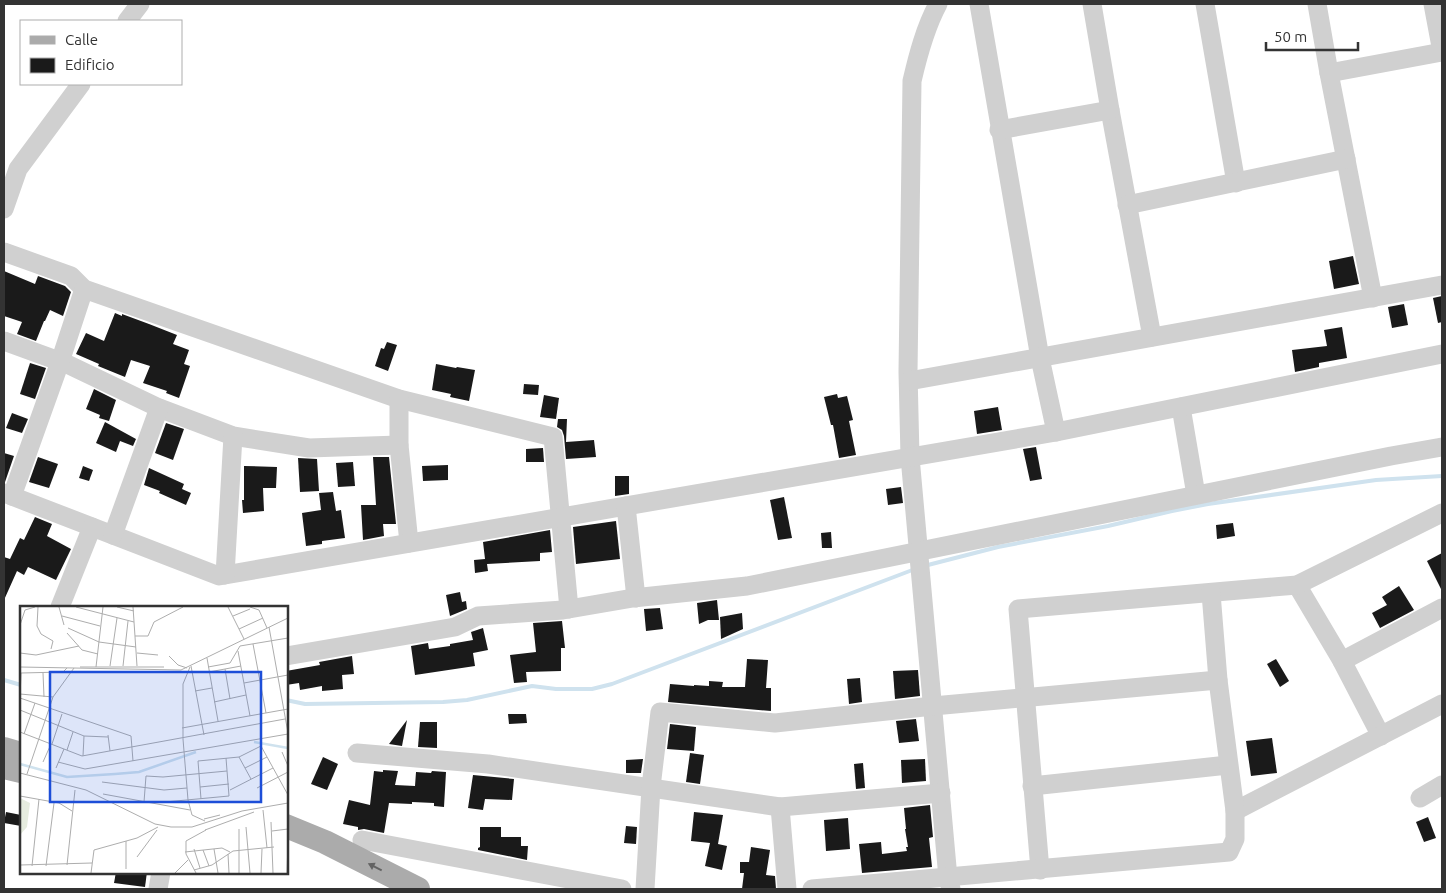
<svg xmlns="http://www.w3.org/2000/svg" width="1446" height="893" font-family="Ubuntu,sans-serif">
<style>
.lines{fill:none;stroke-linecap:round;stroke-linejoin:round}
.stream{stroke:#cfe2ee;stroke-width:4}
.building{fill:#1a1a1a}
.minor{stroke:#d0d0d0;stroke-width:19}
.major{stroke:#ababab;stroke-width:24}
.oneway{fill:#636363}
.inset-river{fill:none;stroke:#cfe2ee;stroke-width:2.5}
.inset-road{fill:none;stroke:#adadad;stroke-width:1}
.view{fill:#1d4ed8;fill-opacity:0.15;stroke:#1d4ed8;stroke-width:2.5}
.inset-edge{fill:none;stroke:#333;stroke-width:2.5}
</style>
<rect width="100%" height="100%" fill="#fff"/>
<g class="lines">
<g class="stream">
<polyline points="924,566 998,547 1108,526 1172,511 1208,504 1376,480 1442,476"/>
<polyline points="4,680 21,685"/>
<polyline points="286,700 305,704 443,702 467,700 532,686 556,689 592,689 612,684 915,569"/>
</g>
</g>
<g class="building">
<polygon points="1353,256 1359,284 1334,289 1329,261"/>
<polygon points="4,271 35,284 38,276 65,286 71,292 63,316 50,310 45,321 44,321 36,341 17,334 22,322 4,316"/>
<polygon points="1442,296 1442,322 1438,323 1433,298"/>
<polygon points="1404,304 1408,325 1392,328 1388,307"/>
<polygon points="115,313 122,316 122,314 149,324 177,335 173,344 189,350 184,364 190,366 179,398 166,393 167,391 143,383 150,366 131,360 125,377 98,366 99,364 76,354 86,333 104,341"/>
<polygon points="1342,327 1347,358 1319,363 1319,367 1295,372 1292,350 1327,346 1324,330"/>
<polygon points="387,342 397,345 388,371 375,366 381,348 384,349"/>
<polygon points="30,363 46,368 35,399 20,394"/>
<polygon points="436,364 456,368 457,367 475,370 469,401 450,397 451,394 432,390"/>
<polygon points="524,384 539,385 538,395 523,394"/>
<polygon points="94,389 116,400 109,421 99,418 100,415 86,409"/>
<polygon points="837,394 838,398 847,396 853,420 849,421 856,455 839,458 833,425 831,425 824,397"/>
<polygon points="544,395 559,398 556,419 540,417"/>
<polygon points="998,407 1002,430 977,434 974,411"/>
<polygon points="12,413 28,419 22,433 6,428"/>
<polygon points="558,419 567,419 566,442 594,440 596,457 566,459 564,436 562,430 557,427"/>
<polygon points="105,422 136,439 133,446 120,441 116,452 96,443"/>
<polygon points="166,423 184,429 173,460 155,453"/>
<polygon points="1036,447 1042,479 1030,481 1023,449"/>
<polygon points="543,448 544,462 526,462 526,449"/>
<polygon points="4,453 14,456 5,482 4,482"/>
<polygon points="38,457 58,464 49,488 29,482"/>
<polygon points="373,457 389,457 396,524 383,524 384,536 363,540 361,505 376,505"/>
<polygon points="298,458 317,459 319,491 300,492"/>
<polygon points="353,462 355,486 338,487 336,463"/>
<polygon points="448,465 448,480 423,481 422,466"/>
<polygon points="83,466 93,470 89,481 79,478"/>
<polygon points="244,466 277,467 276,488 263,488 264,511 243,513 242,500 244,500"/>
<polygon points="149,468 184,484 182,489 191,493 186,505 159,493 160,491 144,485"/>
<polygon points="615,476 629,476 629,494 615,496"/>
<polygon points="901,487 903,503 888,505 886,489"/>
<polygon points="333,492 336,511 341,510 345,538 322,541 322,544 306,546 302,513 321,510 319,493"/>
<polygon points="784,497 792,538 778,540 770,500"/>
<polygon points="35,517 52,524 47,536 71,549 56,580 28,567 24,575 17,571 4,600 4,557 10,559 20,538 24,540"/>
<polygon points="616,521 620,559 576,564 573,527"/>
<polygon points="1233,523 1235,536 1217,539 1216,525"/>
<polygon points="550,530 552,552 540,553 540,561 487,564 488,571 475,573 474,560 485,559 483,542"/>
<polygon points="831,532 832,548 822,548 821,533"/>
<polygon points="1442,553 1442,591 1427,561"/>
<polygon points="1399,586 1414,610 1380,628 1372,613 1387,605 1382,597"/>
<polygon points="460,592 462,602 466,601 467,609 450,616 446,595"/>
<polygon points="717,600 719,620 708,620 699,624 697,603"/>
<polygon points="660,608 663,629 646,631 644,609"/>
<polygon points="742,613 743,629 721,639 720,617"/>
<polygon points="562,621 565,648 561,648 561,671 526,672 527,682 514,683 510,655 536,652 533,623"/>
<polygon points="483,628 488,650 473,653 475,666 415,675 411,646 428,643 429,649 450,646 450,644 473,640 471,632"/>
<polygon points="352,656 354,674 342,675 343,689 322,691 322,686 300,690 299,683 286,685 286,671 320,665 319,662"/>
<polygon points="747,659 768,660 766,688 771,688 771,711 668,702 670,684 694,686 694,685 709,686 709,681 723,682 722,687 745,687"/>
<polygon points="1276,659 1289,681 1280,687 1267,664"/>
<polygon points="918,670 920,696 895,699 893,671"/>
<polygon points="860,678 862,702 849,704 847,679"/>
<polygon points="508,714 526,714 527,723 509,724"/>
<polygon points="916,719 919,741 899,743 896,721"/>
<polygon points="407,720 402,746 389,744"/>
<polygon points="420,722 437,722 437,748 418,747"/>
<polygon points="670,724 696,727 694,751 667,749"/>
<polygon points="1272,738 1277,773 1251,776 1246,741"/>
<polygon points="690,753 704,755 700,784 686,782"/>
<polygon points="323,757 338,764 327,790 311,784"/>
<polygon points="643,759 641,773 626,773 626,760"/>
<polygon points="925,759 926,781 902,783 901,760"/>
<polygon points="863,763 865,788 856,789 854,764"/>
<polygon points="383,770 398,771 395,785 415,786 416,772 431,773 432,771 446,772 444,807 434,806 434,803 412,802 412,804 389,803 384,833 364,829 358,830 358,827 343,824 349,800 370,805 374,771 383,772"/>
<polygon points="473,775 514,779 512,800 485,799 483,810 468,808"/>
<polygon points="930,805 933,837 929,838 932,867 862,873 859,844 881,842 882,854 907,851 906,847 908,847 905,829 906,829 904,808"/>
<polygon points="6,812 21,815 21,826 4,823"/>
<polygon points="694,812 723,815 718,844 727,846 722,870 705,866 710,843 691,841"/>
<polygon points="1428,817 1436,838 1424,842 1416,822"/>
<polygon points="848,818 850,849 826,851 824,820"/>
<polygon points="626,826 637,827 636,844 624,843"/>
<polygon points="480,827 501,827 501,837 521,837 521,846 528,846 527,860 478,850 478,848 480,847"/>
<polygon points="751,847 770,850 766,875 775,876 776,889 742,889 744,873 740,873 740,862 749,862"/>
<polygon points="116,872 147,872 145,887 114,883"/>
</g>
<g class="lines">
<g class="minor">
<path d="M938,4C925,28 918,55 912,81L908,372L910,457L948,878L951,889"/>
<polyline points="979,4 1040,358 1056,432"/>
<polyline points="1092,4 1110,110 1152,337"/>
<polyline points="1205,4 1236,183"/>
<polyline points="1317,4 1329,73 1373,298"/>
<polyline points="1433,4 1442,52"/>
<polyline points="127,21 140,4"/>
<polyline points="1329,73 1442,52"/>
<polyline points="999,130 1110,110"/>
<polyline points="1127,205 1346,159"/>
<polyline points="4,209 18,169 81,84"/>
<polyline points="4,252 71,276 84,289 399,399 553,437 569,609"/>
<polyline points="4,341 67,364 159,408 233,436 309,448 399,445"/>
<polyline points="909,381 1442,285"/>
<polyline points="399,399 399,445 409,543"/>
<polyline points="1181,407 1196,495"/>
<polyline points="4,493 219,576 1056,432 1442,354"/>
<polyline points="12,496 60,362 84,289"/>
<polyline points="626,506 636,598"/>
<polyline points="113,535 159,408"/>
<polyline points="225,575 233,436"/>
<polyline points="1297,585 1342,661 1381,736"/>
<polyline points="60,607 92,527"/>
<polyline points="286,656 455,627 478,616 563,610 633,598 747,586 1391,456 1442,447"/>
<polyline points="1342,661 1442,608"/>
<polyline points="357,753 488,764 780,807 941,793"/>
<polyline points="1032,786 1228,765"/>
<polyline points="1420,798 1442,785"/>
<polyline points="780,807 787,889"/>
<polyline points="1235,811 1442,704"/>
<polyline points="362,840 622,889"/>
<polyline points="1040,870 1018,609 1297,585 1442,513"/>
<polyline points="158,889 161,872"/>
<polyline points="645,889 651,787 660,712 775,723 933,706 1218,680"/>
<polyline points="812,889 1229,852 1235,839 1235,811 1218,680 1211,593"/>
</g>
<g class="major">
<polyline points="4,749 21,754"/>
<polyline points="4,767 21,771"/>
<polyline points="286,826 325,842 418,889"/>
</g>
</g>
<defs><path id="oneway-solid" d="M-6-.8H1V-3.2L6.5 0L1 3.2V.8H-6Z" transform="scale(1.25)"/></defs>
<use class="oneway" href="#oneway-solid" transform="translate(375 867) rotate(-153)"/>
<g transform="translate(20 606)">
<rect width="268" height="268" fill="#fff"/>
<path d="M0,192L10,197L7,221L0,229Z" fill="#e6ecdf"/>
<path class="inset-river" d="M234,136L268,142M0,158L47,171L95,168L119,166L176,146"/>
<path class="inset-road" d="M18,1L17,20L21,28L33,35L31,43M39,1L44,19M56,1L114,16M97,1L114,5M113,1L117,60M208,1L224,33M230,1L239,4L247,22M42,10L80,20M213,10L230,3M0,19L5,4L15,1M249,21L268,127M48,22L79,36L116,41M219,23L243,12M47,27L62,44L78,48M115,30H128L134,16L163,1M233,38L246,107M218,45L230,110M0,47L16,49L59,40M117,47L138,49M149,50L158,59L167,62M187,52L198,115M90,60L97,12M103,60L108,15M171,60L184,129M0,61L161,64L268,12M60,61H144M76,61L83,1M170,61L163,78V133L168,194L172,209L185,215M188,61L210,57L220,40L268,32M205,63L210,93M189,66L221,60M23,67L24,91M224,77L268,69M175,85L192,82M0,88L33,91M0,92L111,130L113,155M0,92L1,67L43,66L47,62M194,96L226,89M0,104L64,130L88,131M162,122L268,103M0,126L62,150L265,113M4,128L15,97M88,129L90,145M32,138L42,108M47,144L53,126M262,146L268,160M63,150L64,130M219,151L231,173M23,156L31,138M38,156L65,163L268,128M36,162L44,143M225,162L247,151M0,167L66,184L135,218L151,221H172L222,205L268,197M7,168L33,91L54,62M82,176L144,184L167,182M180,181L209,178M237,182L268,166M210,184L253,162M83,188L170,204M0,190L39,197L52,205M181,193L178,155L219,151L241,140L268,189M124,196L126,170L143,171L207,165M145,196L209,190L206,152M243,204L247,242M184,213L200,209M251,216L253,267M226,221L230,267M219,223V267M185,224L234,206M252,225L268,223M174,243L180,262M194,243L198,267M183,244L189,260M165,246L202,242L210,246M208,248L209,267M117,251L137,224M0,259L72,257M47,259L55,184M12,260L19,193M26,260L34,197M106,263V235M174,264L192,259L213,245L254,241M71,267L74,244L117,232L138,221M155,267L168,254M176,267L166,248V235L186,224M241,267L242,243M267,267L268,236"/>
<path class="view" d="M30,66H241V196H30Z"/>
<rect width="268" height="268" class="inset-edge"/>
</g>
<rect width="1446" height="893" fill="none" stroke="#333333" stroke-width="10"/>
<rect x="20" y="20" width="162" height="65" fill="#ffffff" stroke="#adadad"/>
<rect x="30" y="36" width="25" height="8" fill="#ababab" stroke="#adadad"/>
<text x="65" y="45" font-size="15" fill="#333333">Calle</text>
<rect x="30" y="58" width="25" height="15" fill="#1a1a1a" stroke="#adadad"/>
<text x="65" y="70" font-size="15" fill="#333333">Edificio</text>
<path d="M1266 42v8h92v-8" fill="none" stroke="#333333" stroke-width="2.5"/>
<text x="1274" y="42" font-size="15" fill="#333333" stroke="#ffffff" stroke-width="4" paint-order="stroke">50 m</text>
</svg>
